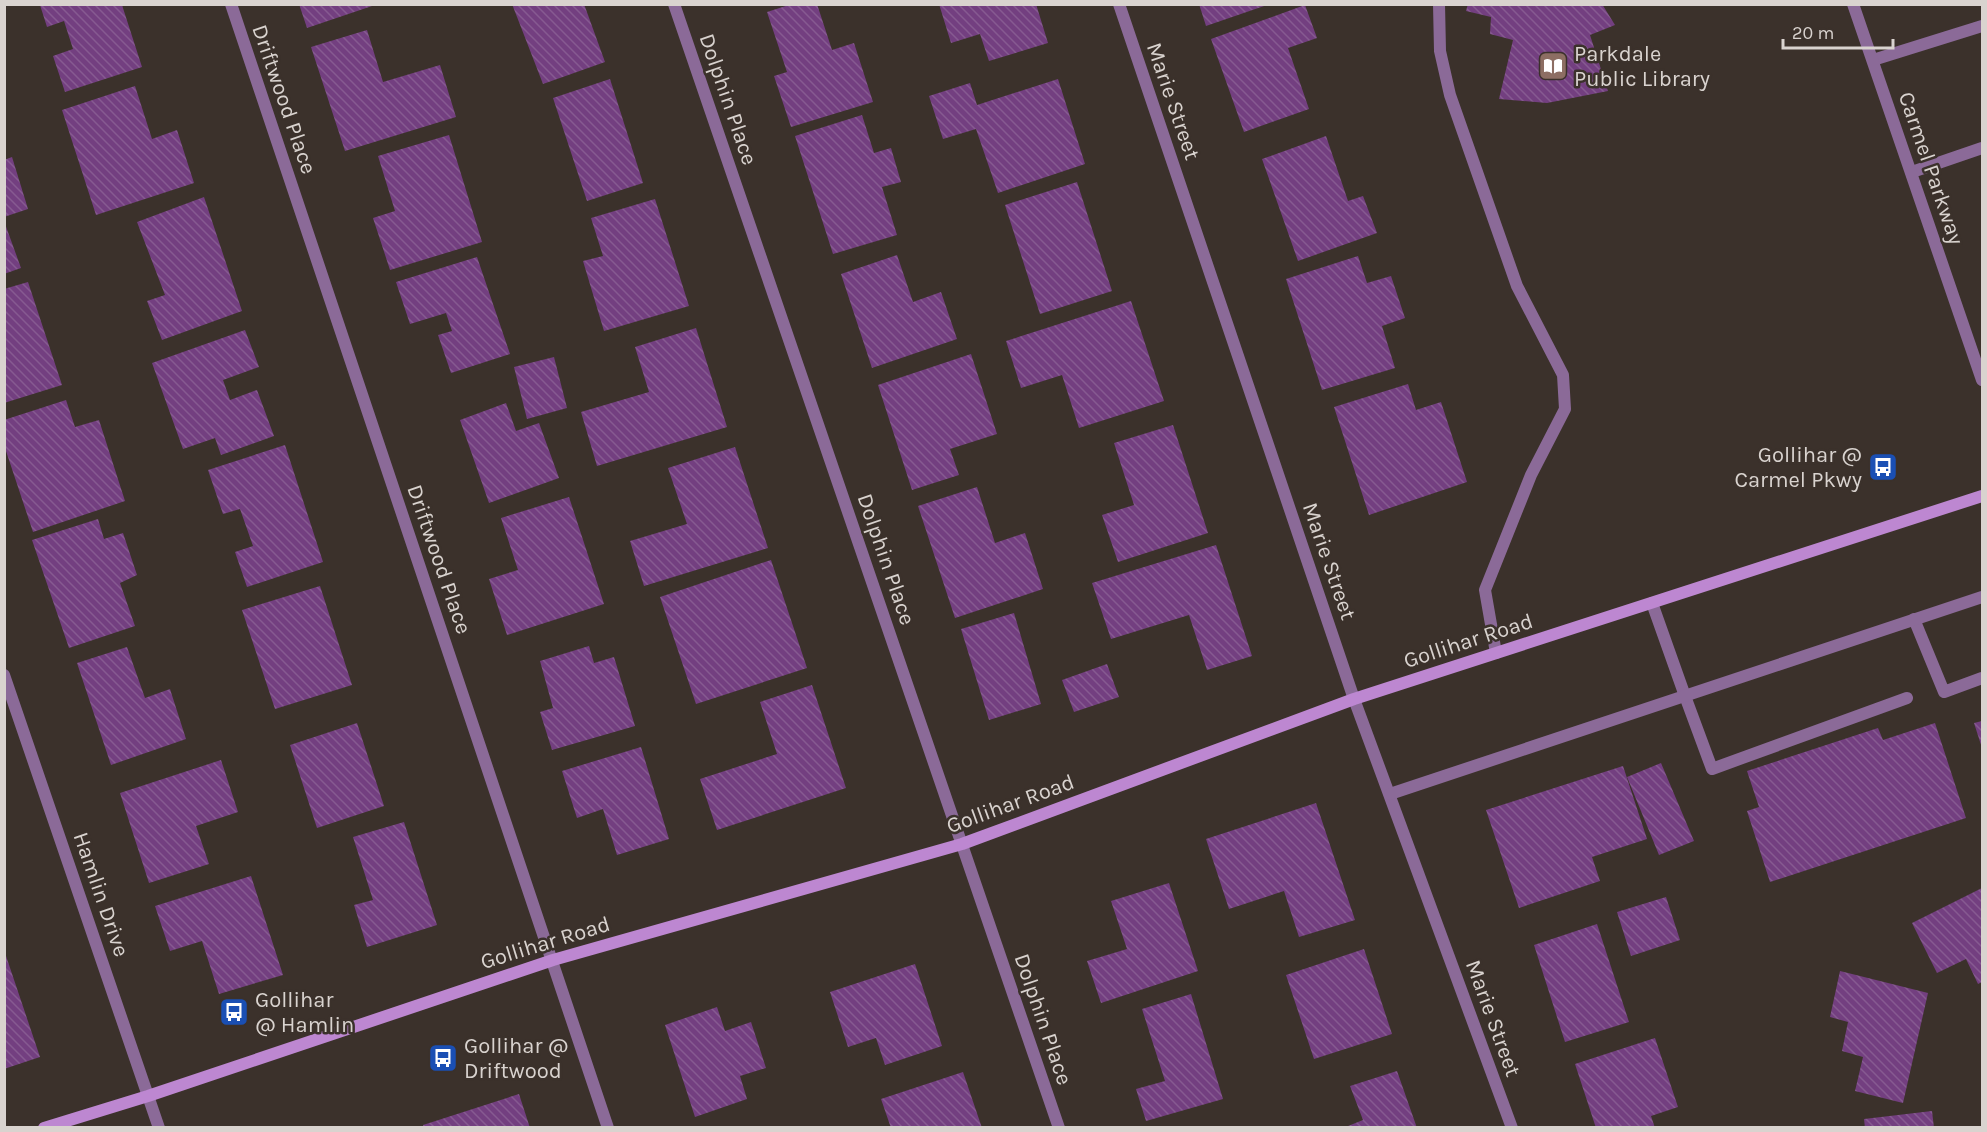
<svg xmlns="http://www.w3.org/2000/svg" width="1987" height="1132" font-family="Karla,sans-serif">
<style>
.building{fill:url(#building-back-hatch)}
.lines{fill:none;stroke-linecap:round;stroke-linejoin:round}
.service{stroke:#8b6a98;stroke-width:12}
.minor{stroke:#8b6a98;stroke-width:12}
.tertiary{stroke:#8b6a98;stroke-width:12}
.secondary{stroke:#bd87d1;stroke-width:12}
.labels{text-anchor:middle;stroke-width:5;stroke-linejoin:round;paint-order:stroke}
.poi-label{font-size:22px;fill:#d9d3cf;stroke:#3b312b;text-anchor:start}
.street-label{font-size:22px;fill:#d9d3cf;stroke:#3b312b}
</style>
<defs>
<pattern id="building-back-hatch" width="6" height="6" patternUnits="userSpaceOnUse" patternTransform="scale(1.5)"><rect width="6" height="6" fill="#733f80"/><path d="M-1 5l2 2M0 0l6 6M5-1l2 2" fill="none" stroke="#865a91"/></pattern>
</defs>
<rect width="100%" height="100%" fill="#3b312b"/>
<g class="building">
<polygon points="299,4 375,4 375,5 307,28"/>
<polygon points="512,4 584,4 605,62 543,84"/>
<polygon points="792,4 817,4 832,50 854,43 873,102 791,127 774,76 787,72 767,12"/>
<polygon points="939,4 1036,4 1048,43 989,61 980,34 951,43"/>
<polygon points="1199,4 1267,4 1267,5 1206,26"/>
<polygon points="1468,4 1602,4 1615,25 1590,35 1608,91 1547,103 1499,99 1513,40 1490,34 1491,17 1466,11"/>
<polygon points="40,5 122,5 142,67 65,92 53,56 73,49 64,21 47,27"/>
<polygon points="1305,5 1317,38 1288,48 1309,109 1244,132 1211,39"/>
<polygon points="367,30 383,82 440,65 456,117 345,151 311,47"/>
<polygon points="610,79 643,183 587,201 553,98"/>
<polygon points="1058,79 1085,164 998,193 976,129 943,139 929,96 970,83 977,105"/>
<polygon points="135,86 152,139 177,130 194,183 96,215 62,110"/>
<polygon points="862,115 874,153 891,148 901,182 882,187 897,235 833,254 795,136"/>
<polygon points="449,135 482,242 390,270 373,218 395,211 378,156"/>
<polygon points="1326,136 1348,201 1363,196 1377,233 1298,261 1262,159"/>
<polygon points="12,157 28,209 4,217 4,160"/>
<polygon points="1077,182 1112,291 1040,314 1005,205"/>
<polygon points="204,197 242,311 162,340 147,301 165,295 137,222"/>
<polygon points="655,199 689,306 604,331 583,261 603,256 591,218"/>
<polygon points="4,221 21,268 4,274"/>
<polygon points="897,255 913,302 941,292 957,339 872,368 841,274"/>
<polygon points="1358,256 1367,283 1391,276 1405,318 1382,326 1395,368 1322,390 1286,279"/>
<polygon points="477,257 510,354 451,373 438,335 452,331 446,313 410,324 396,282"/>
<polygon points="28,282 62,385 4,403 4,289"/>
<polygon points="1131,301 1164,401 1079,428 1062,375 1021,388 1006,341"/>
<polygon points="696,328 727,427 597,466 581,412 649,392 635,347"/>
<polygon points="245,330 259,367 223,380 230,400 257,390 274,436 221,455 215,438 183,449 152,363"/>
<polygon points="971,354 997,434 950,449 959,475 912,490 878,385"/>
<polygon points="554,357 567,408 527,419 514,367"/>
<polygon points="1408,384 1416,410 1441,402 1467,482 1369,515 1334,407"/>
<polygon points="66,400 75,427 99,420 125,501 33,532 4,445 4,420"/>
<polygon points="506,403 516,431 539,423 559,478 489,503 460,420"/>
<polygon points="1173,425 1208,533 1118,562 1102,515 1134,505 1114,443"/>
<polygon points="285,445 323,562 247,587 235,552 253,546 240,509 223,514 208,470"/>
<polygon points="735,447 768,548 644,586 630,541 687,524 668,468"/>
<polygon points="977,487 995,543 1025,533 1043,589 955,618 918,506"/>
<polygon points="569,497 604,604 507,635 489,579 518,570 501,518"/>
<polygon points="98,519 104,539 123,533 137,575 120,583 135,626 69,648 32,540"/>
<polygon points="1216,545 1252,656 1207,670 1189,615 1111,639 1092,583"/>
<polygon points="771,560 807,668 696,704 660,597"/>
<polygon points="320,586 352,685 275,709 242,610"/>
<polygon points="1014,613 1041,704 989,720 961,629"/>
<polygon points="589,646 594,663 614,657 635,726 552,750 540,712 553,708 540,661"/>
<polygon points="127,647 145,698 170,689 186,739 111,765 77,663"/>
<polygon points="1107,664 1119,697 1074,712 1062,680"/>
<polygon points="812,685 846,788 717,830 700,779 777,754 760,702"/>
<polygon points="1982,721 1982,748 1974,723"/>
<polygon points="357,723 384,806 317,828 290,745"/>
<polygon points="1935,723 1966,818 1770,882 1747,811 1759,807 1747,771 1878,728 1883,740"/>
<polygon points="641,747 669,839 617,855 603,809 577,818 562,771"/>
<polygon points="221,760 238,812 196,826 209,864 149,883 120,793"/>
<polygon points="1661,763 1694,841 1659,855 1627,777"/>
<polygon points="1623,766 1647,839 1592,857 1600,881 1519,908 1486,810"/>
<polygon points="1316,803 1355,920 1299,937 1284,891 1229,909 1206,839"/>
<polygon points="404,822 437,925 367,947 354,905 373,900 353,837"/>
<polygon points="251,876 283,975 219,994 202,941 170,951 155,906"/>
<polygon points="1169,883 1198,971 1101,1003 1087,961 1127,949 1111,901"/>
<polygon points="1982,888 1982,982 1978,984 1966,959 1937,973 1912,923"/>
<polygon points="1666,897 1680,940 1631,956 1617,912"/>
<polygon points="1597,924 1629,1022 1565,1042 1534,945"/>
<polygon points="1364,949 1392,1034 1314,1059 1286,975"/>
<polygon points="4,950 40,1057 4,1069"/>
<polygon points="915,964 942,1046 885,1065 876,1038 848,1047 830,992"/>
<polygon points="1840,971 1928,993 1903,1103 1855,1091 1863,1057 1842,1051 1848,1022 1830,1017"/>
<polygon points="1191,994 1223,1099 1146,1121 1136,1089 1165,1081 1142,1009"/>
<polygon points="717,1007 725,1031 751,1022 766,1068 740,1076 747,1099 695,1117 665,1025"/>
<polygon points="1655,1038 1678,1107 1651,1116 1655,1128 1596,1128 1575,1064"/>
<polygon points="1397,1071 1417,1128 1343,1128 1363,1120 1350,1086"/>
<polygon points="963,1072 982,1128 891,1128 881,1099"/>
<polygon points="519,1094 530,1128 424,1128 423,1125"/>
<polygon points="1932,1111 1934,1128 1865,1128 1864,1119"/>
</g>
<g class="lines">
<g class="service">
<polyline points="1439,4 1440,51 1450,95 1517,286 1563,375 1565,409 1531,475 1485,590 1496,653"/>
<polyline points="1873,60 1982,26"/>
<polyline points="1912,172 1982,148"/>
<polyline points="1914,619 1944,692 1982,678"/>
<polyline points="1685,696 1712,769 1907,698"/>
</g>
<g class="minor">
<polyline points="231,4 608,1128"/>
<polyline points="674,4 1059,1128"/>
<polyline points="1119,4 1354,699 1512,1128"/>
<polyline points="1652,603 1685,696"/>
<polyline points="4,675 159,1128"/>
<polyline points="1390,794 1982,597"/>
</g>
<polyline class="tertiary" points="1853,4 1982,380"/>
<polyline class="secondary" points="44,1128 148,1096 553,960 962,844 1354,699 1982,496"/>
</g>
<defs>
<g id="library-square" transform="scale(1.5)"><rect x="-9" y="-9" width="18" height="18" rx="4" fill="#8d6e63" stroke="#3b312b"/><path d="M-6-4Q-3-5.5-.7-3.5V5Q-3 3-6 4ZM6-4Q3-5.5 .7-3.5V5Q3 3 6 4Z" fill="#fff"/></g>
<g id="bus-square" transform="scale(1.5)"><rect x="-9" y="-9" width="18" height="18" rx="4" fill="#1a4fb4" stroke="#3b312b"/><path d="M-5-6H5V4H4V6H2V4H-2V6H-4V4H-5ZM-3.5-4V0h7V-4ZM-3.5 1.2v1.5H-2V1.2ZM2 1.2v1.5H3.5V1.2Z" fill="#fff"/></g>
</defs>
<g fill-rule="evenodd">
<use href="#library-square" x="1553" y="66"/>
<use href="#bus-square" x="1883" y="467"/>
<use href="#bus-square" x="234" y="1012"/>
<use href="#bus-square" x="443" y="1058"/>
</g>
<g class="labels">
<g class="poi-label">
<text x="1574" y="61">Parkdale<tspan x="1574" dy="25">Public Library</tspan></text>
<text x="1862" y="462" text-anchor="end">Gollihar @<tspan x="1862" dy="25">Carmel Pkwy</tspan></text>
<text x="255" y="1007">Gollihar<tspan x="255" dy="25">@ Hamlin</tspan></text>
<text x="464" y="1053">Gollihar @<tspan x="464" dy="25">Driftwood</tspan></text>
</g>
<g class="street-label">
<text transform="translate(285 99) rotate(71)" y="8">Driftwood Place</text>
<text transform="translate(729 99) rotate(71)" y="8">Dolphin Place</text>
<text transform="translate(1174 101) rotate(71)" y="8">Marie Street</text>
<text transform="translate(1932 168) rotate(71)" y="8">Carmel Parkway</text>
<text transform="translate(440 559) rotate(71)" y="8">Driftwood Place</text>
<text transform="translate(887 559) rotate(71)" y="8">Dolphin Place</text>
<text transform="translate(1330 561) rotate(71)" y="8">Marie Street</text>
<text transform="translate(1468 640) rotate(-18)" y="8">Gollihar Road</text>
<text transform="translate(1010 803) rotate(-20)" y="8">Gollihar Road</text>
<text transform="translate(102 894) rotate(71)" y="8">Hamlin Drive</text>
<text transform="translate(545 942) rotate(-17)" y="8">Gollihar Road</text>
<text transform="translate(1494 1018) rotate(70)" y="8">Marie Street</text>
<text transform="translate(1044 1019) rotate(71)" y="8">Dolphin Place</text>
</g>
</g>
<rect width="1987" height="1132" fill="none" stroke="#d9d3cf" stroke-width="12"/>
<path d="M1783 39v9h110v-9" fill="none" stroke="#d9d3cf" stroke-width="3"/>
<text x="1792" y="39" font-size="18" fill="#d9d3cf" stroke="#3b312b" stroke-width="4.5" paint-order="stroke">20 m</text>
</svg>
